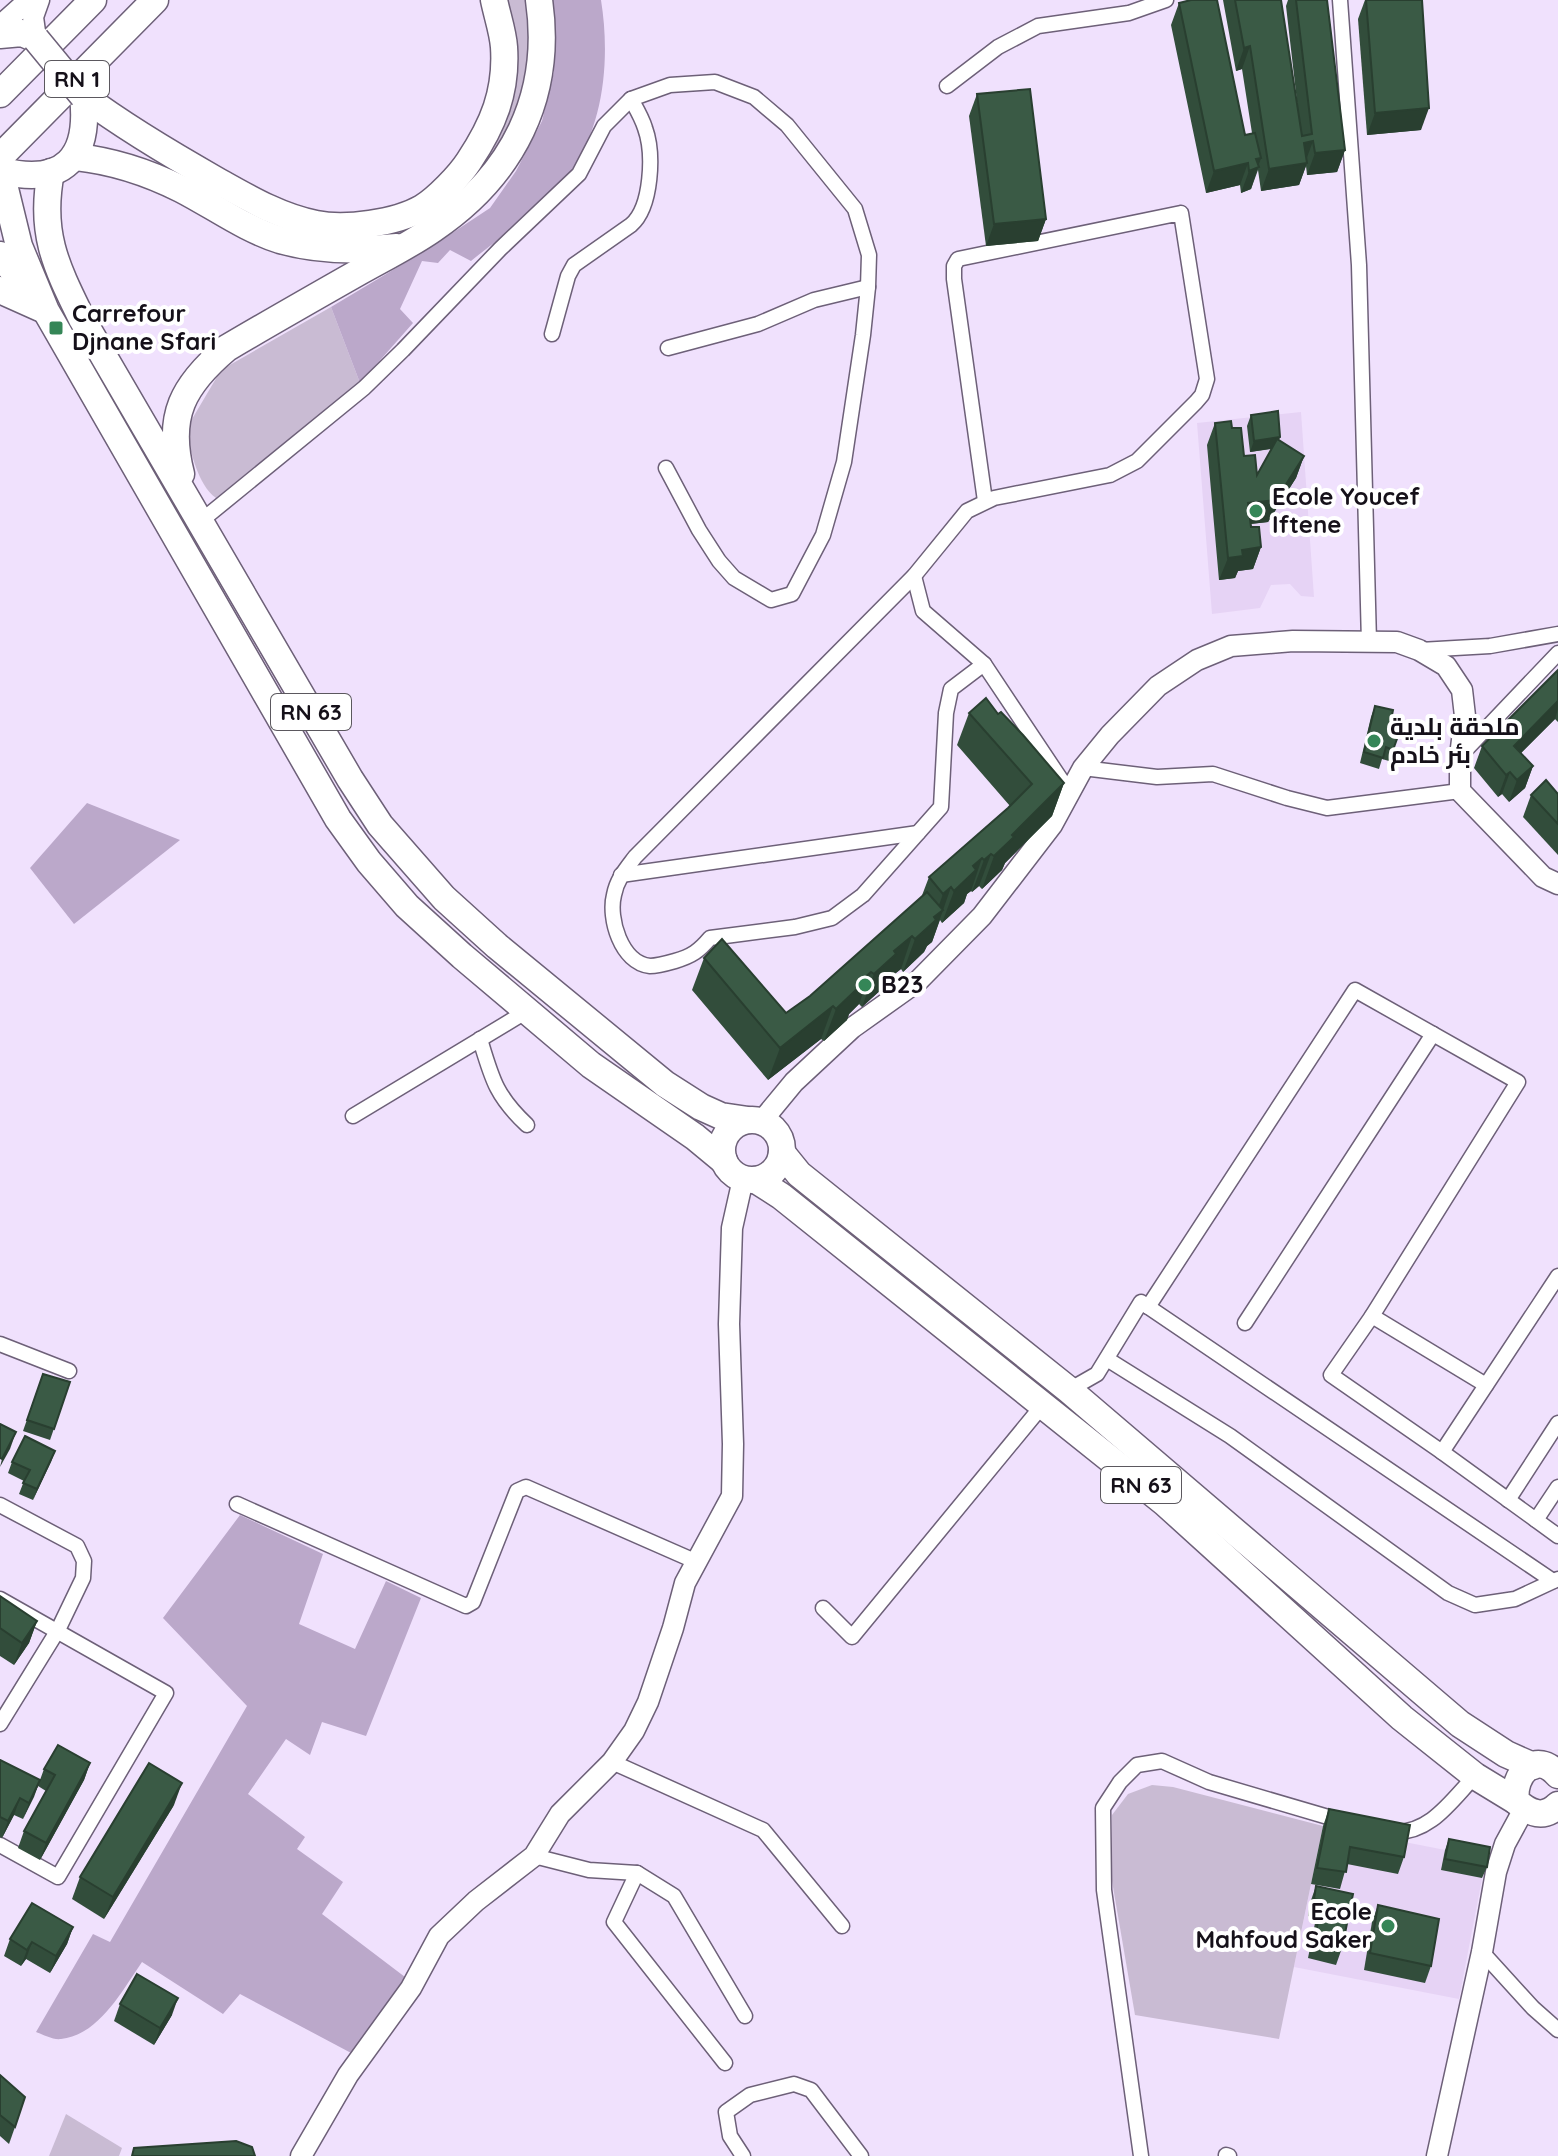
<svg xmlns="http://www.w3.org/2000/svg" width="1558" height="2156" font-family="Quicksand,Cairo,sans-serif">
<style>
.built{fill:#e6d3f5}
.green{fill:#c9bbd3}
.forest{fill:#bba8ca}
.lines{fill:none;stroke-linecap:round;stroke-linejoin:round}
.street-casing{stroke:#6d6078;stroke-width:17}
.secondary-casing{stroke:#6d6078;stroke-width:23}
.highway-casing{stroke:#6d6078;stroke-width:29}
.street{stroke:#fff;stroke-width:14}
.secondary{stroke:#fff;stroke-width:20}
.highway{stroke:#fff;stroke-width:26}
.highway-bridge-casing{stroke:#6d6078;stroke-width:29;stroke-linecap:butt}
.highway-bridge{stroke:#fff;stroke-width:26}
.wall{fill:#324d3b}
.shaded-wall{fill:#293f30}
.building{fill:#3a5a45;stroke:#293f30;stroke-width:2}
.poi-dot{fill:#358657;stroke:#fff;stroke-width:3}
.labels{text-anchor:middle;stroke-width:8;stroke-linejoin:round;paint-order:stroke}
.shield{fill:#fff;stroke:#5b585e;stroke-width:2}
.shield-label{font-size:22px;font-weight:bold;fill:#151019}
.poi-label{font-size:24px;font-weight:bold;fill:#151019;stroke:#fff;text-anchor:start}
</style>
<rect width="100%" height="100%" fill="#f0e1fd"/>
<g class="built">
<polygon points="1301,412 1314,597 1301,596 1290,584 1271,585 1260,608 1212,614 1197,423"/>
<polygon points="1323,1826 1486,1858 1459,1999 1294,1967"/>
</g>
<g class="green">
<polygon points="500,0 526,0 532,44 520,115 473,187 403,238 392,236 393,232 480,166 501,132 507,110"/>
<path d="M331,307L360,383L216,498C197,484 192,452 185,431L221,370Z"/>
<polygon points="1152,1785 1173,1787 1323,1826 1279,2039 1135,2015 1112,1881 1112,1815 1128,1794"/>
<polygon points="66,2114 122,2148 119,2156 49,2156"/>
</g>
<g class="forest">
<path d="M550,0H601C610,56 605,123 571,171C545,207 505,233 471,261L450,250L438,263L422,261L400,309L413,323L360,383L331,307L428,249L490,208L516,171L542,121L554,72Z"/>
<polygon points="87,803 180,840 74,924 30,868"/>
<path d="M240,1515L323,1554L299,1624L355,1649L386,1581L421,1598L366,1736L322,1722L310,1755L286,1739L248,1794L305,1837L297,1849L343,1882L322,1914L405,1977L353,2054L240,1994L223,2014L142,1962C122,1991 99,2035 61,2039C53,2040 44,2035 36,2032L93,1934L110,1942L247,1706L163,1618Z"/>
</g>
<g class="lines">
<g class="street-casing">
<g id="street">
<polyline points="1340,0 1359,265 1369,642"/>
<polyline points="947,86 998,47 1038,26 1129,13 1166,0"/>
<path d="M552,334L568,276L574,265L631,225C652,207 654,153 645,128C642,118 636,108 631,99"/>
<polyline points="668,348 758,324 814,300 868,287"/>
<polyline points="201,521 364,388 403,350 500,249 579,174 604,126 631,99 670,85 715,82 754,97 787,125 855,209 869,255 868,287 863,335 844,462 823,535 792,594 771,600 734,578 719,561 699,530 666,468"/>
<polyline points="914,576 923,611 984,664 1070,793"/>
<polyline points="1420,650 1490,646 1558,634"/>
<path d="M984,664L951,689L946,713L941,807L863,895L832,918L795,927L710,938C699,951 692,956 675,961C668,963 657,966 650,966C621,963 608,918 614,895C617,879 626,869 635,857L914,576L967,511L994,498L1110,475L1137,461L1196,402L1202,395L1207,379L1181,213L958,259L954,266V279L985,501"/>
<polyline points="1460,756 1558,653"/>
<polyline points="1083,768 1157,777 1213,774 1287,798 1327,808 1460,791"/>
<polyline points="621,875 918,833"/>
<path d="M480,1039C492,1079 496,1096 527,1125"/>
<polyline points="353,1116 527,1011"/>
<polyline points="1558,1276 1442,1452 1558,1536"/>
<polyline points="1148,1307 1355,990 1518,1082 1372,1316 1331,1375 1442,1452"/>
<polyline points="1372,1316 1486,1385"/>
<polyline points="1245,1323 1433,1034"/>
<polyline points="0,1344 69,1371"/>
<polyline points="1107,1359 1230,1436 1448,1593 1475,1605 1515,1599 1558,1579"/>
<polyline points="1069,1390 1097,1374 1141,1302 1553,1581"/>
<polyline points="1508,1500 1558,1423"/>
<polyline points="237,1504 466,1606 473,1602 517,1491 526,1487 697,1562"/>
<polyline points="0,1505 77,1546 84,1561 83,1578 58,1630 0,1724"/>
<polyline points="1536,1520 1558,1487"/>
<polyline points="0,1599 166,1693 58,1877 0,1845"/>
<polyline points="823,1608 852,1637 1042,1406"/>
<polyline points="612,1762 763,1830 842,1926"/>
<path d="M1393,1832C1430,1834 1451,1801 1475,1776"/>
<polyline points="534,1856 589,1870 637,1873 674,1896 745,2016"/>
<polyline points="637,1873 614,1922 725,2063"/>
<polyline points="1482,1952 1533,2008 1558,2030"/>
<polyline points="1226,2155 1229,2156"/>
<polyline points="743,2156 730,2136 726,2112 750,2095 794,2084 811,2090 861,2156"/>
<polyline points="1141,2156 1104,1890 1103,1808 1120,1782 1137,1765 1162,1761 1209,1782 1345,1822"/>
</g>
</g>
<g class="secondary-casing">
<g id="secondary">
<polyline points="0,26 29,0"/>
<polyline points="36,39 33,17 39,0"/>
<polyline points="761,1122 794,1082 852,1028 918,981 982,916 1052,825 1083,768 1110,735 1158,686 1197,660 1231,646 1293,641 1397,642 1419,650 1446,666 1462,690 1465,716 1460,756 1460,791 1543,877 1558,884"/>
<polyline points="301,2156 348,2075 411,1988 439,1936 476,1901 534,1856 560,1814 612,1762 634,1731 648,1702 673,1628 685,1583 732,1496 733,1444 729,1324 732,1228 743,1179"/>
<polyline points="1437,2156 1482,1952 1496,1872 1505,1844 1524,1809"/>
</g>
</g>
<g class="highway-casing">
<g id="highway">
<polyline points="0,35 22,33 36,39"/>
<polyline points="0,94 93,0"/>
<path d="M83,96C126,128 170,154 216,180C248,198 280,217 316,224C345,230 396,223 422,208C437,199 460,175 469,161C493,125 507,92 504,47C503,32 497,15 494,0"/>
<polyline points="0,157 155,0"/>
<path d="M76,157C113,161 147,172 181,189C214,206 245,229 280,240C318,251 359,251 397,247"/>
<polyline points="0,168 19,246 46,311 338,819 369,862 407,906 462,956 591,1065 695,1137 724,1161"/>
<path d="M2,171C65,186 90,157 83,96"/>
<path d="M51,172C39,233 56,266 82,319L350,779L380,825L444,898L497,946L665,1084L701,1107L721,1116L748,1120"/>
<polyline points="0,255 26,287"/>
<polyline points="0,290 40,308"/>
<path d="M181,474C166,416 183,385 227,348C271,322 315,297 359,272C384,258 410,245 433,229C513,175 553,96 539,0"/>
<circle cx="752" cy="1150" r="30"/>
<polyline points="782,1153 799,1174 1069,1390 1460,1724 1506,1754 1533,1766"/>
<polyline points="756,1180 781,1196 1165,1503 1402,1718 1475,1776 1516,1801"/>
<path d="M1558,1775C1536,1749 1512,1774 1516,1801C1530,1814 1544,1819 1558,1805"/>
</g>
</g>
<use href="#street" class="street"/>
<use href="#secondary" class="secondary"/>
<use href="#highway" class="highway"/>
<g class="highway-bridge-casing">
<polyline id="highway-bridge" points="36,39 83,96"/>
</g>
<use href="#highway-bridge" class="highway-bridge"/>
</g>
<g class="wall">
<polygon points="1223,0 1281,0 1298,110 1286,6 1288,0 1327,0 1345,150 1337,172 1307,175 1306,166 1299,185 1261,191 1258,170 1251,189 1241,193 1240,185 1206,193 1171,25 1179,3 1245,135 1252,133 1242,69 1236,71"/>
<polygon points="1365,0 1366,0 1421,130 1367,135 1358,19"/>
<polygon points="977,94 1046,219 1038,241 986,246 969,116"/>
<polygon points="1251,415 1280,437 1279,440 1304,456 1296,478 1268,522 1251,524 1261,547 1253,569 1238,571 1235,578 1219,580 1207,445 1215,423 1232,428 1244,456 1257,475 1271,449 1250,452 1247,426"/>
<polygon points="1558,670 1558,722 1555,719 1521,753 1533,766 1525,788 1509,802 1502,794 1498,797 1474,768 1482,746"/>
<polygon points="1375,706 1391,720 1398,736 1389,761 1382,759 1379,769 1360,763 1371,717"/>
<polygon points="969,713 998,714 1064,783 1052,816 1005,863 1002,870 982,889 979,886 972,892 971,891 967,894 964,903 942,923 940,920 932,942 927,946 924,952 903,972 901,969 887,980 884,987 862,1007 859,1004 849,1014 847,1020 824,1041 821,1039 768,1080 692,990 704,958 786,1013 810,996 921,898 929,877 1010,806 957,745"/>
<polygon points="1558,794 1558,855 1523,817 1531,795"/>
<polygon points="43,1374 70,1382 50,1440 23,1431"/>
<polygon points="55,1451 33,1500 19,1494 24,1481 8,1473 12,1462"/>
<polygon points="0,1596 37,1621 29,1643 14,1665 0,1656"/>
<polygon points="0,1760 40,1780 44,1769 90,1763 84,1780 40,1860 18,1848 24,1831 46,1791 38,1786 23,1819 14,1815 2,1838 0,1837"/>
<polygon points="174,1805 104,1919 72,1899 80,1877"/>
<polygon points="1329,1809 1404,1857 1398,1874 1347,1864 1340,1889 1311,1884 1323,1826"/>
<polygon points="1449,1839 1487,1867 1482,1878 1441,1870 1445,1850"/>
<polygon points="1316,1886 1342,1948 1336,1965 1308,1958 1316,1918 1308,1916 1310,1903"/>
<polygon points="1378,1905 1431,1966 1425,1983 1364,1970 1372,1922"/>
<polygon points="73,1927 67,1944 50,1973 26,1959 21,1966 4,1956 10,1939"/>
<polygon points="120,2004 172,2015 154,2045 114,2021"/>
<polygon points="0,2075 15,2127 9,2144 0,2136"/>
</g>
<g class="shaded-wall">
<polygon points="1250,46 1242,69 1236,71 1244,48"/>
<polygon points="1429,108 1421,130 1367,135 1375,113"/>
<polygon points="1313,141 1305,163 1304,143"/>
<polygon points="1345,150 1337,172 1307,175 1315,153"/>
<polygon points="1261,158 1251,189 1241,193 1249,171 1256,159"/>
<polygon points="1248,163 1240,185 1206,193 1214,171"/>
<polygon points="1307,163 1299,185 1261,191 1269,169"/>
<polygon points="1046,219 1038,241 986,246 994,224"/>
<polygon points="1280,437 1276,448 1250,452 1254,441"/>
<polygon points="1304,456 1296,478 1268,522 1240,525 1248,503"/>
<polygon points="1261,547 1253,569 1238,571 1235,578 1219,580 1228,558 1242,550"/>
<polygon points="1558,701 1558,709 1555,719 1506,768 1514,746"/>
<polygon points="1533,766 1525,788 1509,802 1517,780"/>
<polygon points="1510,772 1502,794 1498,797 1506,775"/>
<polygon points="1064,783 1052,816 1005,863 1002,870 982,889 994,856 1012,835"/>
<polygon points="991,854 979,886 972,892 984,860"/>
<polygon points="982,858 971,891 967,894 964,903 942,923 954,891 973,866"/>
<polygon points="951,887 932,942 927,946 924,952 903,972 915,939 935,916 943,894"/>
<polygon points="912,936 901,969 887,980 884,987 862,1007 874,974 894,951"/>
<polygon points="871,972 859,1004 849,1014 847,1020 824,1041 836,1009 856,985"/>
<polygon points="833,1006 821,1039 768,1080 780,1048"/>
<polygon points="16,1432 10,1449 0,1467 2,1459"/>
<polygon points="55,1451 51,1462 33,1500 37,1489"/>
<polygon points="37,1621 29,1643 14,1665 22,1643"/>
<polygon points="90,1763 84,1780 40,1860 46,1843"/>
<polygon points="40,1780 34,1797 23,1819 29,1803"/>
<polygon points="182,1783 174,1805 104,1919 113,1897"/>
<polygon points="20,1798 14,1815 2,1838 8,1821"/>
<polygon points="73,1927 67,1944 50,1973 56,1956"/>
<polygon points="32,1942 26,1959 21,1966 27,1950"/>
<polygon points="178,1998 172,2015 154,2045 160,2028"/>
</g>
<g class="building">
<polygon points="1191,0 1217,0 1245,135 1255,133 1261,158 1256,159 1259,167 1249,171 1248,163 1214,171 1179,3"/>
<polygon points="1235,0 1281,0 1302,136 1312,134 1296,0 1327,0 1345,150 1315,153 1313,141 1304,143 1307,163 1269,169 1250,46 1244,48"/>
<polygon points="1366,0 1422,0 1429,108 1375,113"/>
<polygon points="1030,89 1046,219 994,224 977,94"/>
<polygon points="1278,411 1280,437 1254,441 1251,415"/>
<polygon points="1231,421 1232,428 1241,428 1244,456 1255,455 1257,475 1277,439 1304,456 1276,500 1248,503 1251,527 1259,527 1261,547 1242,550 1243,556 1228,558 1215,423"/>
<polygon points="1558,670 1558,701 1514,746 1533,766 1517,780 1510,772 1506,775 1482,746"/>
<polygon points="986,698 998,714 1001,712 1023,735 1064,783 1012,835 1014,837 994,856 991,854 984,860 982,858 973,866 976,870 954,891 951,887 943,894 929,877 1008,808 1032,784 969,713"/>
<polygon points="1375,706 1393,710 1391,720 1399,724 1398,736 1393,750 1386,747 1383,758 1364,752"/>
<polygon points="1546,780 1558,794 1558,824 1531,795"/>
<polygon points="927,892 943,910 934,917 936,920 915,939 912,936 894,951 896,954 874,974 871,972 856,985 858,988 836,1009 833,1006 780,1048 704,958 722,939 786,1013 810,996"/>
<polygon points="43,1374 70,1382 54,1429 27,1420"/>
<polygon points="0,1424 16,1432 2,1459 0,1458"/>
<polygon points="25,1436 55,1451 37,1489 23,1483 30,1470 12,1462"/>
<polygon points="0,1596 37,1621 22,1643 0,1628"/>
<polygon points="58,1745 90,1763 46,1843 24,1831 55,1775 44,1769"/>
<polygon points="0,1760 40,1780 29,1803 20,1798 8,1821 0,1817"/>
<polygon points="149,1763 182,1783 113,1897 80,1877"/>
<polygon points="1329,1809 1410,1825 1404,1857 1350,1847 1346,1872 1317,1868"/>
<polygon points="1449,1839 1490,1847 1487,1867 1445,1859"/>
<polygon points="1316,1886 1353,1894 1342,1948 1314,1942 1322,1901 1314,1899"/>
<polygon points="32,1903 73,1927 56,1956 32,1942 27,1950 10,1939"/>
<polygon points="1378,1905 1439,1919 1431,1966 1370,1953"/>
<polygon points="137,1974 178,1998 160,2028 120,2004"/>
<polygon points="0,2075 25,2097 15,2127 0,2115"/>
<polygon points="236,2141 252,2147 255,2156 132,2156 134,2148"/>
</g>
<g class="poi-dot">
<rect x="48" y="320" width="16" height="16" rx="4"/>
<circle cx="1256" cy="511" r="8"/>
<circle cx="1374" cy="741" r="8"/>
<circle cx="865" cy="985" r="8"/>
<circle cx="1388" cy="1926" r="8"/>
</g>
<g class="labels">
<g class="shield">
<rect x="45" y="61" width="64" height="36" rx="6"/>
<rect x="271" y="694" width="80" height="36" rx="6"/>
<rect x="1101" y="1467" width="80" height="36" rx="6"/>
</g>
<g class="shield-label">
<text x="77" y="87">RN 1</text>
<text x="311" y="720">RN 63</text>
<text x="1141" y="1493">RN 63</text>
</g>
<g class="poi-label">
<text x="72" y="322">Carrefour<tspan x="72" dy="28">Djnane Sfari</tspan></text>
<text x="1272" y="505">Ecole Youcef<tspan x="1272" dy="28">Iftene</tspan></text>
<text x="1390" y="735">ملحقة بلدية<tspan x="1390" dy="28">بئر خادم</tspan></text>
<text x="881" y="993">B23</text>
<text x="1372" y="1920" text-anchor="end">Ecole<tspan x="1372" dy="28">Mahfoud Saker</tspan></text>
</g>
</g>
</svg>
